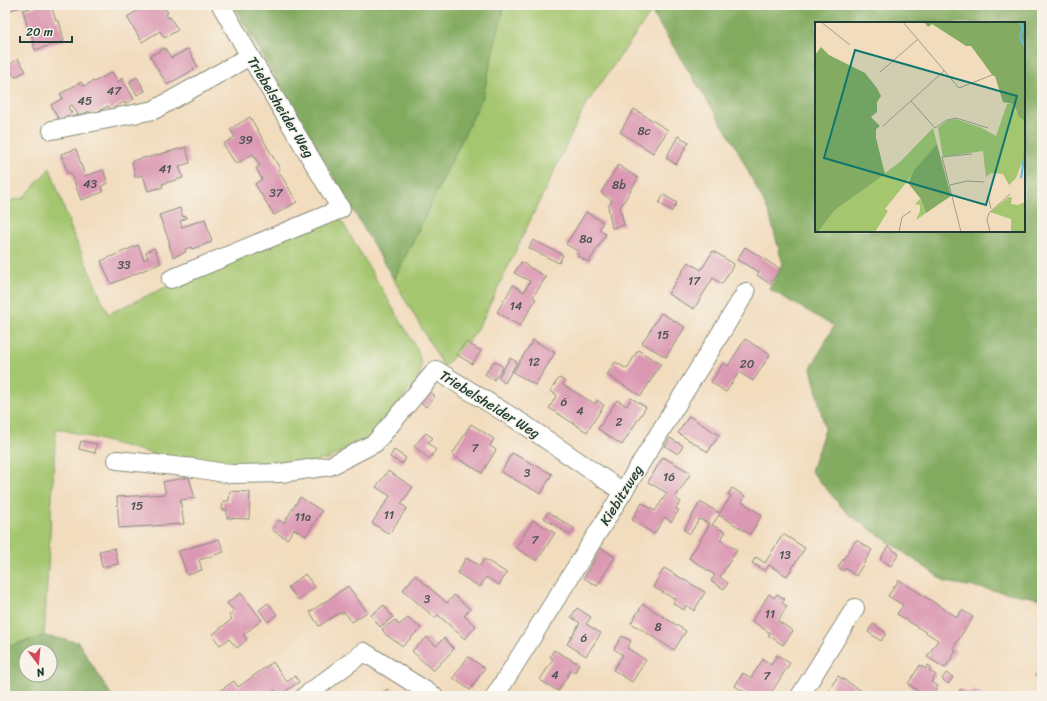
<svg xmlns="http://www.w3.org/2000/svg" width="1047" height="701" font-family="Sriracha,sans-serif">
<style>
.green{fill:#a4c66e;stroke:#628251}
.forest{fill:#83ab61;stroke:#51744a;fill-rule:evenodd}
.building{fill:#db98b2}
.lines{fill:none;stroke-linecap:round;stroke-linejoin:round}
.minor-casing{stroke:#888c79;stroke-width:20}
.minor{stroke:#fff;stroke-width:18}
.labels{text-anchor:middle;stroke-width:3;stroke-linejoin:round;paint-order:stroke}
.number-label{font-size:12px;fill:#4e5454}
.street-label{font-size:14px;fill:#1f3d34;stroke:#f7f3e8}
.inset-river{fill:none;stroke:#65bce2;stroke-width:2}
.inset-road{fill:none;stroke:#9e9c87;stroke-width:1}
.view{fill:#0f766e;fill-opacity:0.15;stroke:#0f766e;stroke-width:2}
.inset-edge{fill:none;stroke:#1f3d34;stroke-width:2}
</style>
<rect width="100%" height="100%" fill="#f7f3e8"/>
<filter id="ink" filterUnits="userSpaceOnUse"><feTurbulence type="fractalNoise" baseFrequency=".025" numOctaves="2"/><feDisplacementMap in="SourceGraphic" scale="8" xChannelSelector="R" yChannelSelector="G"/><feConvolveMatrix kernelMatrix="1 2 1 2 8 2 1 2 1" color-interpolation-filters="sRGB"/></filter>
<filter id="wash" filterUnits="userSpaceOnUse"><feTurbulence type="fractalNoise" baseFrequency=".012" numOctaves="4" result="noise"/><feDisplacementMap in="SourceGraphic" scale="16" xChannelSelector="R" yChannelSelector="G"/><feGaussianBlur stdDeviation="0.9" result="paint"/><feColorMatrix in="noise" values="0 0 0 0 0 0 0 0 0 0 0 0 0 0 0 0 0 1.4 0 .05"/><feComposite in="paint" operator="in"/></filter>
<g filter="url(#wash)">
<rect width="100%" height="100%" fill="#f2dcbe"/>
<g class="green">
<polygon points="504,5 656,5 585,106 483,319 464,350 459,351 444,367 394,280 483,96"/>
<polygon points="50,168 73,234 108,314 174,283 337,213 417,349 421,362 420,377 371,438 328,459 281,467 232,466 154,454 56,428 44,636 9,646 5,640 5,202 23,198"/>
</g>
<g class="forest">
<polygon points="233,5 504,5 483,96 394,280"/>
<path d="M656,5H1042V599L946,582L846,512L811,471L825,429L811,368L834,326L769,289L783,265L769,213L735,145L651,11ZM816,23H1024V231H816Z"/>
<path d="M44,636L78,642L112,696H5V640L9,646ZM26,651H50V675H26Z"/>
</g>
<g id="blocks">
<g class="building">
<polygon points="6,5 24,5 24,6 8,11"/>
<polygon points="42,5 51,5 56,21 59,21 64,41 35,50 30,29 28,29 23,10"/>
<polygon points="147,5 163,5 168,13 166,14 168,18 170,17 178,30 164,38 160,31 142,42 127,17"/>
<polygon points="165,48 171,58 188,49 198,67 167,85 150,56"/>
<polygon points="18,59 26,71 15,77 8,66"/>
<polygon points="112,72 118,82 122,79 134,99 125,104 124,102 110,110 108,106 91,115 89,111 79,116 72,105 68,107 72,113 59,120 51,105 63,98 60,94 81,82 84,86 93,81 94,82"/>
<polygon points="137,77 145,91 137,95 129,82"/>
<polygon points="634,109 668,130 653,153 620,132"/>
<polygon points="250,117 280,169 278,170 297,202 274,215 255,184 262,179 256,168 260,166 253,154 236,164 223,144 235,137 230,129"/>
<polygon points="678,136 689,142 676,164 666,158"/>
<polygon points="186,147 190,163 179,166 183,178 162,184 163,187 148,191 143,175 135,177 132,161 146,157 146,158"/>
<polygon points="76,149 85,176 103,170 108,183 101,186 103,192 81,200 71,173 68,174 61,154"/>
<polygon points="618,165 638,178 620,208 624,225 612,228 608,207 612,200 601,193"/>
<polygon points="664,195 677,203 672,211 659,203"/>
<polygon points="180,208 183,217 186,216 187,218 180,221 182,227 205,219 212,242 192,249 191,247 185,249 186,252 173,257 169,244 170,243 159,215"/>
<polygon points="586,212 603,222 599,230 606,234 589,262 577,256 579,252 566,244"/>
<polygon points="533,240 563,255 559,263 529,248"/>
<polygon points="138,245 144,260 148,258 146,252 154,248 161,263 111,284 101,261"/>
<polygon points="745,247 780,269 770,284 757,275 759,272 737,260"/>
<polygon points="713,251 734,264 722,284 713,278 694,309 668,294 688,262 701,270"/>
<polygon points="521,262 546,277 533,297 536,299 520,326 497,312 513,285 524,292 530,281 514,273"/>
<polygon points="661,313 685,327 666,357 642,343"/>
<polygon points="745,339 770,355 753,381 739,372 726,392 711,382 723,363 728,366"/>
<polygon points="533,340 555,353 535,385 513,372"/>
<polygon points="466,342 481,351 472,364 456,354"/>
<polygon points="638,350 661,364 641,396 607,375 615,362 627,369"/>
<polygon points="510,358 517,362 505,383 498,378"/>
<polygon points="494,361 503,367 494,380 485,374"/>
<polygon points="559,378 565,381 563,385 595,404 597,400 604,405 587,432 549,408 557,395 550,391"/>
<polygon points="429,391 435,396 426,407 420,402"/>
<polygon points="631,398 646,407 622,445 598,429 617,400 627,406"/>
<polygon points="689,416 719,435 708,452 678,433"/>
<polygon points="471,424 494,439 490,446 496,450 482,473 452,455"/>
<polygon points="426,433 433,438 428,443 436,450 429,459 414,446"/>
<polygon points="670,438 683,446 678,454 665,446"/>
<polygon points="81,441 97,444 95,453 79,449"/>
<polygon points="394,450 406,458 402,464 390,457"/>
<polygon points="512,453 552,474 541,494 501,472"/>
<polygon points="663,457 691,473 675,498 681,502 675,509 679,510 671,522 665,517 654,534 632,520 642,503 655,511 667,493 648,482"/>
<polygon points="388,471 413,487 401,504 407,508 389,534 372,523 390,496 376,487"/>
<polygon points="189,477 195,498 180,500 184,524 119,528 117,497 166,494 163,482"/>
<polygon points="732,488 745,496 742,502 762,515 750,534 719,515 712,525 726,532 720,540 737,550 720,577 728,583 724,589 711,581 715,575 689,558 710,524 699,519 690,534 684,530 700,502 720,513 731,496 728,494"/>
<polygon points="230,491 250,492 249,519 227,518 227,510 222,510 223,501 229,501"/>
<polygon points="300,497 322,511 306,536 294,529 287,539 272,530 279,520 284,523"/>
<polygon points="548,512 575,529 570,535 544,518"/>
<polygon points="533,520 555,533 537,561 516,548"/>
<polygon points="783,534 805,548 787,576 769,565 765,571 752,563 756,557 765,563"/>
<polygon points="219,539 224,552 199,560 202,570 187,575 179,551"/>
<polygon points="856,540 872,550 856,576 845,568 844,571 838,567"/>
<polygon points="888,546 899,554 891,566 880,559"/>
<polygon points="115,548 118,564 102,567 99,551"/>
<polygon points="601,548 615,557 597,586 584,578"/>
<polygon points="466,558 480,566 484,559 507,573 499,585 486,577 480,587 457,573"/>
<polygon points="664,568 705,592 694,611 686,605 684,610 673,603 675,599 653,587"/>
<polygon points="305,574 315,587 298,600 288,587"/>
<polygon points="415,575 447,603 454,595 470,609 464,616 476,626 465,639 438,615 435,618 403,590"/>
<polygon points="899,580 957,617 962,610 973,617 953,648 956,651 945,668 927,657 938,640 897,614 903,605 888,596"/>
<polygon points="348,586 367,612 352,622 345,613 339,613 319,626 310,612"/>
<polygon points="241,593 262,620 243,635 247,640 237,648 229,639 220,645 212,635 232,619 229,615 234,611 227,603"/>
<polygon points="769,594 774,598 777,594 785,599 782,603 787,606 778,621 793,631 783,645 768,635 770,633 752,621"/>
<polygon points="268,603 277,614 268,622 259,610"/>
<polygon points="643,604 686,631 674,650 631,623"/>
<polygon points="384,605 393,617 380,627 371,615"/>
<polygon points="577,608 591,617 586,624 601,633 586,656 567,644 580,623 571,617"/>
<polygon points="408,618 421,628 403,646 386,635 382,629 395,620 399,625"/>
<polygon points="873,624 886,633 881,641 868,632"/>
<polygon points="622,636 631,641 627,648 646,660 632,682 613,670 623,655 614,649"/>
<polygon points="427,637 436,646 444,638 454,649 433,671 412,651"/>
<polygon points="554,650 579,664 575,672 571,670 558,691 540,680 553,659 550,657"/>
<polygon points="777,655 790,663 769,696 751,696 735,686 743,673 751,678 763,659 771,665"/>
<polygon points="468,657 485,668 470,690 453,678"/>
<polygon points="273,662 287,682 295,676 299,682 279,696 275,690 267,696 224,696 220,691 234,681 238,687"/>
<polygon points="1042,662 1042,678 1036,675"/>
<polygon points="920,665 926,669 928,665 931,667 929,671 936,675 931,682 938,686 931,696 918,696 916,694 918,691 908,684"/>
<polygon points="946,673 953,677 948,684 942,679"/>
<polygon points="838,676 865,693 863,696 825,696"/>
<polygon points="387,689 398,696 382,696"/>
<polygon points="960,689 971,694 972,690 988,696 957,696"/>
</g>
</g>
</g>
<g filter="url(#ink)">
<use href="#blocks" fill-opacity="0" stroke="#888c79" stroke-width="1"/>
<g class="lines">
<g class="minor-casing">
<g id="minor">
<polyline points="52,130 154,110 250,56"/>
<polyline points="171,279 341,209 250,56 221,5"/>
<polyline points="117,460 194,468 231,474 281,473 330,466 375,443 436,370 525,425 623,492"/>
<polyline points="305,696 364,652 434,696"/>
<polyline points="495,696 610,513 746,292"/>
<polyline points="800,696 855,608"/>
</g>
</g>
<use href="#minor" class="minor"/>
</g>
</g>
<g class="labels">
<g class="number-label">
<text x="114" y="95">47</text>
<text x="85" y="105">45</text>
<text x="644" y="135">8c</text>
<text x="246" y="144">39</text>
<text x="165" y="173">41</text>
<text x="90" y="188">43</text>
<text x="619" y="189">8b</text>
<text x="276" y="197">37</text>
<text x="586" y="243">8a</text>
<text x="124" y="269">33</text>
<text x="694" y="285">17</text>
<text x="516" y="310">14</text>
<text x="663" y="339">15</text>
<text x="534" y="366">12</text>
<text x="747" y="368">20</text>
<text x="564" y="406">6</text>
<text x="580" y="415">4</text>
<text x="619" y="426">2</text>
<text x="475" y="452">7</text>
<text x="527" y="477">3</text>
<text x="669" y="481">16</text>
<text x="137" y="510">15</text>
<text x="389" y="519">11</text>
<text x="303" y="521">11a</text>
<text x="535" y="544">7</text>
<text x="785" y="559">13</text>
<text x="427" y="603">3</text>
<text x="770" y="618">11</text>
<text x="658" y="631">8</text>
<text x="584" y="642">6</text>
<text x="555" y="679">4</text>
<text x="767" y="680">7</text>
</g>
<g class="street-label">
<text transform="translate(281 107) rotate(59)" y="5">Triebelsheider Weg</text>
<text transform="translate(490 404) rotate(32)" y="5">Triebelsheider Weg</text>
<text transform="translate(621 495) rotate(-58)" y="5">Kiebitzweg</text>
</g>
</g>
<g transform="translate(815 22)">
<rect width="210" height="210" fill="#f2dcbe"/>
<path d="M192,82H198L201,90L210,99V151L209,144L206,143L201,156L194,163L188,152L176,151L171,155L168,129L128,135L123,106L133,98L141,97L167,106L181,114ZM118,106L122,122L70,187L73,189L60,210H3L20,188L85,140ZM194,175H197L196,182L203,183L210,180V210H196V197L175,190ZM105,177L111,191L101,198L105,189V183L100,182Z" fill="#a4c66e"/>
<path d="M109,0H210V99L204,95L198,82L188,80L180,54H178L156,24H151L117,2L113,5ZM6,25L14,33L50,51L62,66L66,74L62,80V90L56,95L65,104L61,107V116L70,152L20,188L3,210H0V33ZM122,122L136,174L111,191L105,176L93,161L100,147Z" fill="#83ab61"/>
<path class="inset-river" d="M205,0L208,7L205,15L210,26M206,156L210,130"/>
<path class="inset-road" d="M6,0L35,23M88,0L144,66L177,53M65,50L102,18M96,79L120,106L132,98L141,96L173,106M68,104L129,49M135,163L152,159L169,160M173,174L176,187M72,210H93M84,210L87,195L96,189M146,210L127,135L157,132M175,210L172,198L174,191L195,172"/>
<path class="view" d="M40,28L202,74L171,183L9,136Z"/>
<rect width="210" height="210" class="inset-edge"/>
</g>
<rect width="1047" height="701" fill="none" stroke="#f7f3e8" stroke-width="20"/>
<g transform="translate(38 663) rotate(164)"><circle r="19" fill="#f7f3e8" stroke="#a1aaa0"/>
<path d="M0-3L7 15L0 10L-7 15Z" fill="#d1495b"/>
<text y="-6" font-size="11" font-weight="bold" text-anchor="middle" fill="#1f3d34">N</text>
</g>
<path d="M20 36v6h52v-6" fill="none" stroke="#1f3d34" stroke-width="2"/>
<text x="26" y="36" font-size="12" fill="#1f3d34" stroke="#f7f3e8" stroke-width="3" paint-order="stroke">20 m</text>
</svg>
